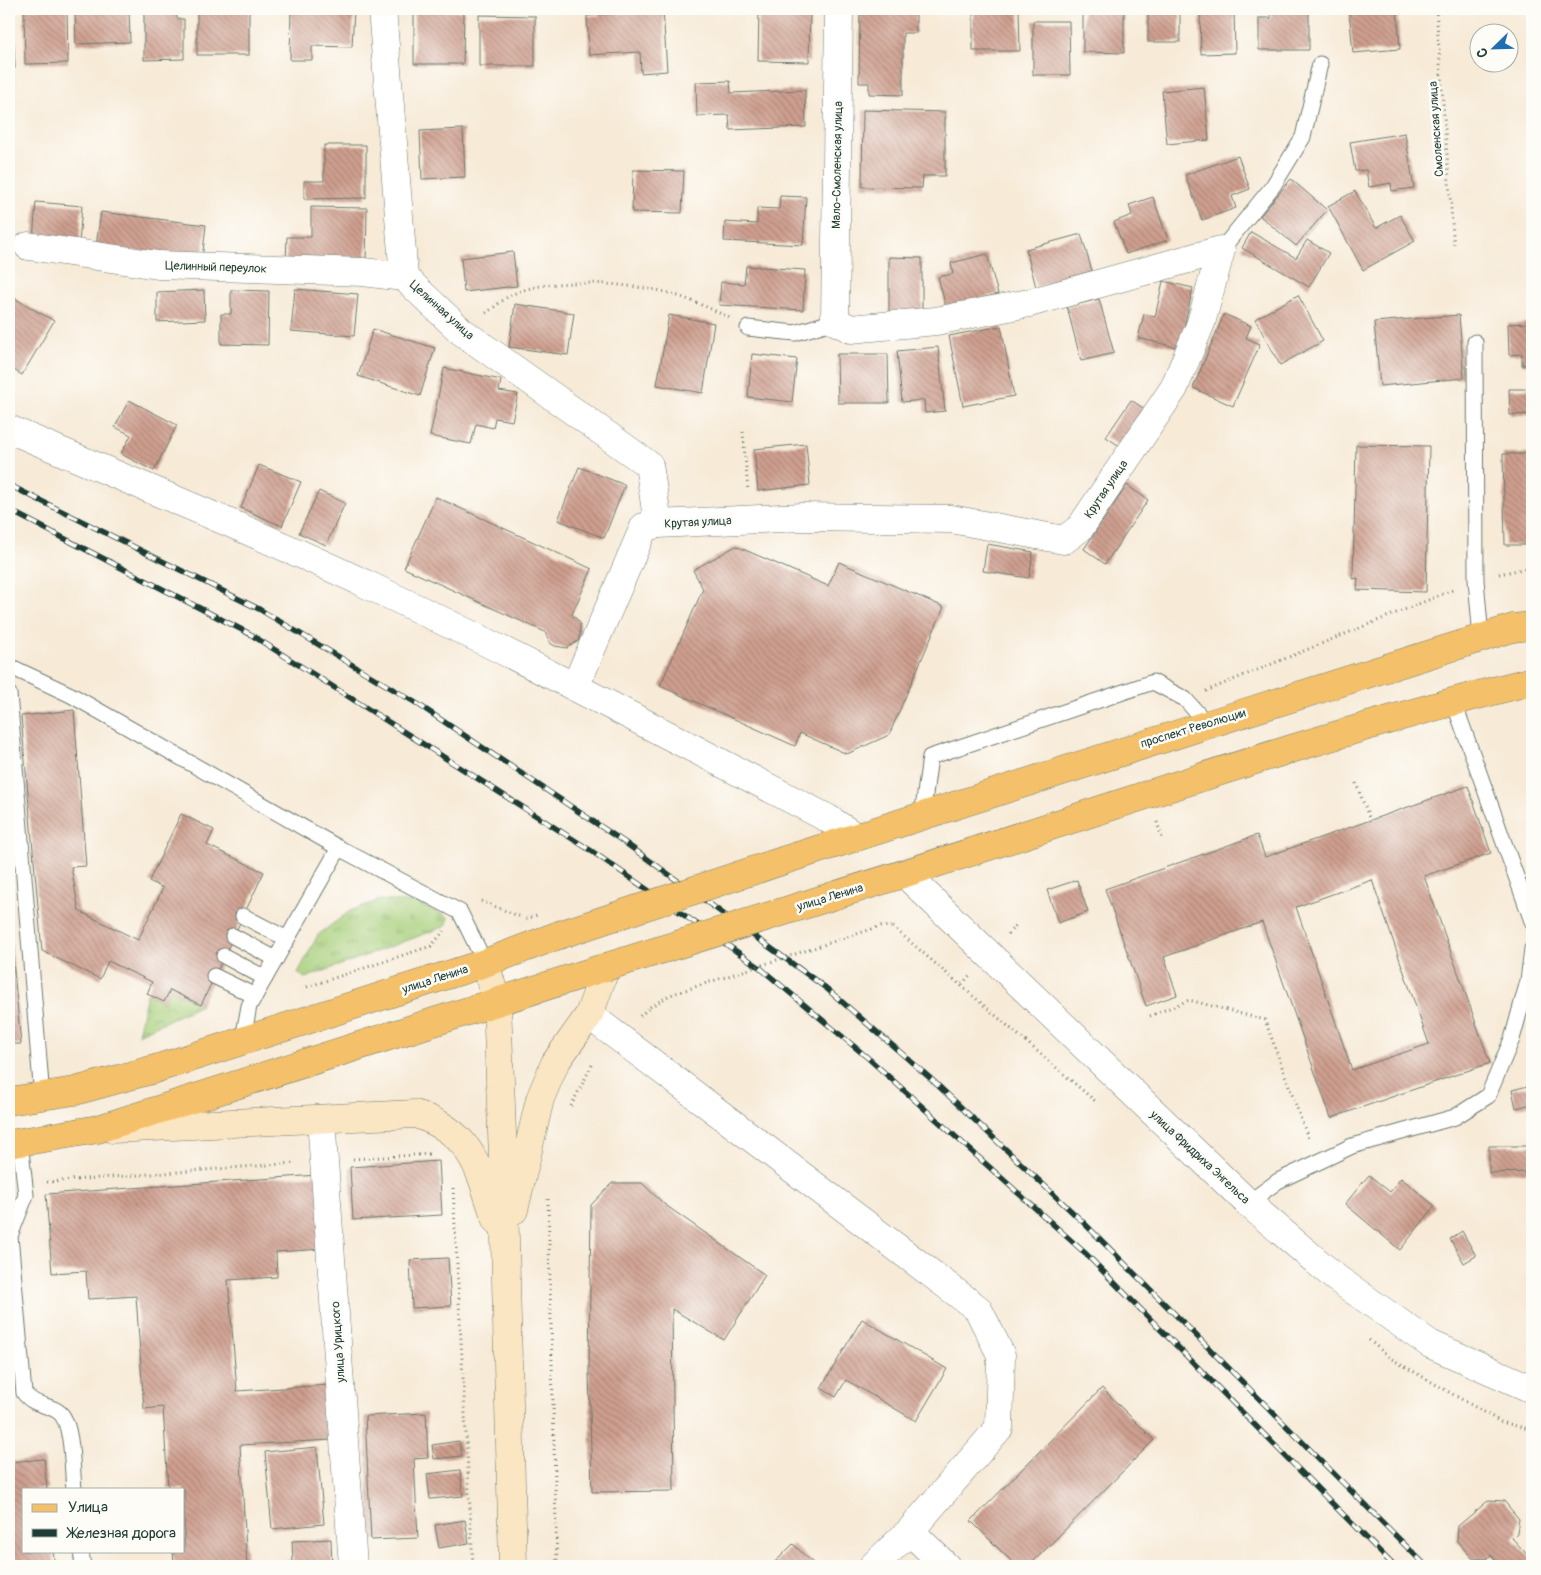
<svg xmlns="http://www.w3.org/2000/svg" width="1541" height="1575" font-family="Pangolin,sans-serif">
<style>
.grass{fill:url(#grass-tufts);stroke:#638657}
.park{fill:url(#park-crowns);stroke:#638657}
.building{fill:url(#building-back-hatch);fill-rule:evenodd}
.lines{fill:none;stroke-linecap:round;stroke-linejoin:round}
.service-casing{stroke:#6b7a6d;stroke-width:17}
.minor-casing{stroke:#6b7a6d;stroke-width:29}
.tertiary-casing{stroke:#6b7a6d;stroke-width:29}
.secondary-casing{stroke:#6b7a6d;stroke-width:29}
.primary-casing{stroke:#6b7a6d;stroke-width:29}
.path{stroke:#6b7a6d;stroke-width:3;stroke-dasharray:1 4;stroke-linecap:butt}
.service{stroke:#fff;stroke-width:15}
.minor{stroke:#fff;stroke-width:28}
.tertiary{stroke:#fff;stroke-width:28}
.secondary{stroke:#fbe6c3;stroke-width:28}
.primary{stroke:#f4c16a;stroke-width:28}
.rail-casing{stroke:#1f3d34;stroke-width:5.5}
.rail{stroke:#fdfcf7;stroke-width:4;stroke-dasharray:11;stroke-linecap:butt}
.primary-bridge-casing{stroke:#6b7a6d;stroke-width:29;stroke-linecap:butt}
.path-bridge{stroke:#6b7a6d;stroke-width:3;stroke-dasharray:1 4;stroke-linecap:butt}
.primary-bridge{stroke:#f4c16a;stroke-width:28}
.labels{text-anchor:middle;stroke-width:5;stroke-linejoin:round;paint-order:stroke}
.street-label{font-size:12px;fill:#1f3d34;stroke:#fdfcf7}
</style>
<defs>
<pattern id="grass-tufts" width="24" height="20" patternUnits="userSpaceOnUse" patternTransform="scale(1.25)"><rect width="24" height="20" fill="#a7cf7a"/><path d="M3 7l-1-3M5 7V3M7 7l1-3M15 17l-1-3M17 17v-4M19 17l1-3" fill="none" stroke="#87a965"/></pattern>
<pattern id="park-crowns" width="20" height="18" patternUnits="userSpaceOnUse" patternTransform="scale(1.25)"><rect width="20" height="18" fill="#a7cf7a"/><path d="M2 6a3 3 0 1 1 6 0M12 15a3 3 0 1 1 6 0" fill="none" stroke="#87a965"/></pattern>
<pattern id="building-back-hatch" width="6" height="6" patternUnits="userSpaceOnUse" patternTransform="scale(1.25)"><rect width="6" height="6" fill="#cf9f8f"/><path d="M-1 5l2 2M0 0l6 6M5-1l2 2" fill="none" stroke="#a78376"/></pattern>
</defs>
<rect width="100%" height="100%" fill="#fdfcf7"/>
<filter id="ink" filterUnits="userSpaceOnUse"><feTurbulence type="fractalNoise" baseFrequency=".02" numOctaves="2"/><feDisplacementMap in="SourceGraphic" scale="10" xChannelSelector="R" yChannelSelector="G"/><feConvolveMatrix kernelMatrix="1 2 1 2 8 2 1 2 1" color-interpolation-filters="sRGB"/></filter>
<filter id="wash" filterUnits="userSpaceOnUse"><feTurbulence type="fractalNoise" baseFrequency=".0096" numOctaves="4" result="noise"/><feDisplacementMap in="SourceGraphic" scale="20" xChannelSelector="R" yChannelSelector="G"/><feGaussianBlur stdDeviation="1.12" result="paint"/><feColorMatrix in="noise" values="0 0 0 0 0 0 0 0 0 0 0 0 0 0 0 0 0 1.4 0 .05"/><feComposite in="paint" operator="in"/></filter>
<g filter="url(#wash)">
<rect width="100%" height="100%" fill="#f7ead7"/>
<polygon class="grass" points="380,900 418,903 449,918 446,926 305,978 298,973 318,935 350,911"/>
<polygon class="park" points="170,990 201,1005 138,1034 147,994 164,1002"/>
<g id="blocks">
<g class="building">
<polygon points="24,9 67,9 68,63 25,64"/>
<polygon points="75,9 129,9 130,42 76,44"/>
<polygon points="144,9 176,9 177,19 184,19 184,59 144,60"/>
<rect x="197" y="9" width="52" height="46"/>
<polygon points="291,9 354,9 352,47 312,46 312,60 290,60"/>
<polygon points="860,9 916,9 916,33 903,33 903,95 869,94 869,83 859,83"/>
<polygon points="973,9 1019,9 1020,51 973,51"/>
<polygon points="1083,9 1124,9 1124,53 1083,52"/>
<rect x="1148" y="9" width="32" height="33"/>
<polygon points="1200,9 1234,9 1235,53 1201,54"/>
<polygon points="1271,9 1309,9 1309,50 1259,50 1259,18 1271,18"/>
<polygon points="1368,9 1397,9 1400,49 1353,53 1349,11"/>
<polygon points="663,10 667,71 641,73 640,52 589,55 587,16"/>
<polygon points="9,11 12,11 15,68 9,68"/>
<polygon points="414,11 464,11 463,64 414,64"/>
<polygon points="759,11 810,12 809,62 758,61"/>
<polygon points="479,15 535,16 535,66 479,66"/>
<polygon points="1033,21 1069,21 1070,75 1033,75"/>
<polygon points="730,81 731,93 805,90 806,127 730,130 729,115 697,116 696,82"/>
<polygon points="1204,87 1209,140 1167,144 1162,91"/>
<polygon points="863,110 945,112 945,176 923,176 922,188 862,187"/>
<polygon points="463,129 465,177 422,179 420,131"/>
<polygon points="1405,133 1414,188 1392,191 1391,183 1369,187 1366,170 1355,171 1350,142"/>
<polygon points="324,145 366,145 366,198 304,199 304,181 324,181"/>
<polygon points="1238,156 1250,189 1232,196 1236,208 1202,220 1185,175"/>
<polygon points="633,170 684,171 682,213 632,212"/>
<polygon points="1291,179 1327,210 1296,246 1260,216"/>
<polygon points="1355,191 1376,228 1400,215 1415,241 1363,270 1328,206"/>
<polygon points="780,196 806,197 803,245 724,241 725,222 757,224 757,208 779,209"/>
<polygon points="1153,197 1168,240 1126,254 1114,222 1132,215 1129,205"/>
<polygon points="36,202 82,206 79,244 33,240"/>
<polygon points="311,207 367,208 366,264 286,262 287,237 311,237"/>
<polygon points="101,212 206,225 202,260 96,246"/>
<polygon points="1251,232 1296,258 1307,240 1329,253 1309,287 1242,248"/>
<polygon points="1081,234 1092,271 1036,287 1026,249"/>
<polygon points="513,252 517,286 464,292 461,258"/>
<polygon points="987,254 998,294 946,307 938,277 953,274 951,263"/>
<polygon points="889,257 922,258 922,314 889,313"/>
<polygon points="746,266 805,270 803,310 719,305 721,282 744,284"/>
<polygon points="1163,281 1193,288 1179,348 1138,338 1144,314 1155,317"/>
<polygon points="295,289 358,294 354,336 291,331"/>
<polygon points="204,290 205,320 157,322 157,292"/>
<polygon points="231,290 269,291 268,345 221,344 221,314 231,314"/>
<polygon points="9,295 54,321 22,375 9,367"/>
<polygon points="1298,295 1323,341 1280,365 1255,319"/>
<polygon points="1099,299 1114,353 1081,361 1067,307"/>
<polygon points="515,304 574,313 568,355 509,347"/>
<polygon points="1224,314 1251,326 1246,338 1260,344 1233,406 1193,388"/>
<polygon points="669,315 714,323 703,393 657,385"/>
<polygon points="1459,315 1464,378 1380,386 1374,322"/>
<polygon points="1532,323 1532,365 1522,365 1522,354 1509,355 1508,324"/>
<polygon points="1001,326 1014,396 963,406 949,336"/>
<polygon points="373,329 435,348 420,396 358,376"/>
<polygon points="938,347 945,411 925,413 924,400 902,402 897,351"/>
<polygon points="752,354 797,359 792,402 748,397"/>
<polygon points="837,354 888,354 889,403 838,403"/>
<polygon points="444,368 501,380 499,391 518,394 512,421 495,418 493,428 476,424 471,444 430,436"/>
<polygon points="1509,389 1532,389 1532,414 1510,415"/>
<polygon points="129,400 177,425 154,471 121,454 131,435 115,427"/>
<polygon points="1131,400 1152,414 1127,451 1106,437"/>
<polygon points="806,444 810,485 758,491 754,449"/>
<polygon points="1356,445 1429,446 1426,592 1357,590 1358,578 1353,579"/>
<polygon points="1503,454 1532,454 1532,545 1505,545"/>
<polygon points="259,465 301,482 282,526 241,508"/>
<polygon points="579,467 625,485 604,538 558,520"/>
<polygon points="1127,485 1148,500 1105,564 1084,549"/>
<polygon points="319,491 345,503 326,545 299,533"/>
<polygon points="436,497 592,569 572,614 580,623 580,635 578,641 567,648 555,646 550,643 545,632 404,568"/>
<polygon points="987,544 1033,552 1029,578 983,571"/>
<polygon points="736,546 828,586 839,562 944,607 889,735 847,754 800,733 795,746 660,686 703,589 693,570"/>
<polygon points="74,710 86,866 71,867 79,911 138,940 163,888 149,881 181,814 214,830 207,845 264,872 201,1005 170,990 164,1002 147,994 152,982 108,961 100,979 42,951 21,716"/>
<path d="M1468,786L1491,853L1424,876L1490,1063L1331,1118L1262,922L1164,957L1177,995L1146,1006L1105,889L1257,835L1265,857ZM1372,880L1429,1044L1352,1070L1296,907Z"/>
<polygon points="1077,880 1088,912 1058,923 1047,890"/>
<polygon points="9,918 21,1044 9,1044"/>
<polygon points="1528,1086 1532,1104 1516,1108 1512,1090"/>
<polygon points="1489,1146 1531,1146 1532,1172 1489,1173"/>
<polygon points="439,1161 442,1215 353,1220 350,1167"/>
<polygon points="318,1175 323,1249 276,1252 277,1277 228,1280 237,1391 329,1385 332,1440 240,1445 247,1566 174,1566 173,1551 184,1551 184,1489 168,1489 163,1407 144,1409 136,1296 88,1299 86,1271 52,1273 46,1194"/>
<polygon points="1369,1175 1390,1192 1401,1178 1435,1206 1400,1250 1345,1204"/>
<polygon points="612,1183 642,1183 664,1204 765,1275 724,1340 672,1309 674,1491 592,1492 589,1371 591,1205"/>
<polygon points="1462,1231 1476,1256 1464,1263 1450,1239"/>
<polygon points="448,1258 451,1306 412,1308 410,1260"/>
<polygon points="862,1319 947,1369 916,1421 846,1380 836,1397 821,1388"/>
<polygon points="1102,1388 1154,1440 1029,1566 1016,1566 971,1521"/>
<polygon points="426,1413 428,1458 414,1459 418,1538 371,1540 365,1416"/>
<polygon points="459,1441 462,1456 434,1459 432,1445"/>
<polygon points="317,1447 324,1524 272,1529 265,1452"/>
<polygon points="44,1459 47,1489 24,1489 24,1551 53,1551 55,1566 9,1566 9,1462"/>
<polygon points="460,1470 463,1496 430,1499 427,1474"/>
<polygon points="1489,1500 1504,1501 1519,1519 1517,1533 1512,1538 1532,1560 1532,1566 1501,1566 1491,1555 1486,1559 1472,1558 1457,1541 1458,1526"/>
<polygon points="465,1520 469,1543 439,1548 435,1525"/>
<polygon points="331,1539 332,1566 278,1566 278,1563 293,1562 292,1541"/>
<polygon points="793,1544 816,1566 771,1566"/>
</g>
</g>
</g>
<g filter="url(#ink)">
<use href="#blocks" fill-opacity="0" stroke="#6b7a6d" stroke-width="1"/>
<g class="lines">
<g class="service-casing">
<g id="service">
<polyline points="1221,250 1273,186 1303,137 1320,64"/>
<polyline points="748,328 795,333 835,321"/>
<polyline points="1475,342 1476,580 1481,638"/>
<polyline points="9,666 71,695 339,848 460,912 485,963"/>
<polyline points="9,694 42,1097"/>
<polyline points="1453,700 1532,921"/>
<polyline points="922,816 930,757 1153,682 1185,699 1207,724"/>
<polyline points="243,916 287,939"/>
<polyline points="233,936 276,959"/>
<polyline points="224,956 265,978"/>
<polyline points="214,976 255,996"/>
<polyline points="243,1039 249,1006 339,848"/>
<path d="M20,1142L26,1195L10,1236L24,1393C36,1408 49,1403 60,1413C73,1425 72,1470 74,1489"/>
<polyline points="1248,1203 1278,1181 1352,1146 1455,1117 1488,1096 1512,1039 1528,981 1532,949"/>
<polyline points="81,1551 83,1566"/>
</g>
</g>
<g class="minor-casing">
<g id="minor">
<polyline points="382,9 404,277 461,331 649,465 658,524"/>
<polyline points="28,246 158,265 363,272 404,277"/>
<path d="M9,429C129,481 250,529 368,585C523,658 675,739 827,818L856,837"/>
<polyline points="575,687 644,527 658,524 802,517 951,519 1064,540 1080,528 1174,388 1201,323 1221,250 1029,303 936,321 851,329 835,321 839,9"/>
<polyline points="589,1015 978,1309 1001,1355 999,1428 910,1531 873,1566"/>
<polyline points="321,1119 353,1566"/>
<polyline points="910,1531 946,1566"/>
</g>
</g>
<g class="tertiary-casing">
<polyline id="tertiary" points="905,874 1248,1203 1336,1278 1430,1344 1532,1389"/>
</g>
<g class="secondary-casing">
<g id="secondary">
<polyline points="485,963 497,1003 503,1158 513,1566"/>
<path d="M113,1129L415,1114C473,1132 479,1169 496,1220"/>
<polyline points="514,1210 540,1099 555,1063 589,1015 606,967"/>
</g>
</g>
<g class="primary-casing">
<g id="primary">
<path d="M785,860C1027,782 1270,704 1513,628L1532,626"/>
<path d="M833,896C1066,824 1296,740 1532,681"/>
<polyline points="9,1101 75,1091 155,1069 485,963 559,935"/>
<polyline points="9,1144 98,1129 606,967"/>
</g>
</g>
<g class="path">
<polyline points="1436,9 1454,248"/>
<path d="M486,313C494,308 502,300 511,295C548,277 611,283 651,289C676,293 708,307 730,318"/>
<polyline points="743,432 748,491"/>
<polyline points="1499,574 1532,567"/>
<polyline points="1206,691 1455,589"/>
<polyline points="1356,783 1370,820"/>
<polyline points="1157,822 1162,838"/>
<polyline points="481,901 521,917"/>
<polyline points="893,927 1095,1101"/>
<polyline points="1008,934 1016,925"/>
<polyline points="962,984 970,975"/>
<polyline points="307,987 431,946 444,931"/>
<polyline points="640,1016 650,1007"/>
<polyline points="1150,1016 1189,1000 1265,1020 1309,1141"/>
<polyline points="571,1106 592,1065"/>
<polyline points="353,1159 429,1154"/>
<polyline points="47,1182 295,1163"/>
<polyline points="453,1188 473,1566"/>
<polyline points="548,1199 557,1566"/>
<polyline points="1369,1340 1390,1358 1501,1422 1532,1430"/>
</g>
<use href="#service" class="service"/>
<use href="#minor" class="minor"/>
<use href="#tertiary" class="tertiary"/>
<use href="#secondary" class="secondary"/>
<use href="#primary" class="primary"/>
<g class="rail-casing">
<g id="rail">
<polyline points="9,485 259,609 416,703 624,842 826,988 930,1078 1085,1224 1426,1566"/>
<polyline points="9,510 250,634 590,850 759,967 868,1058 1085,1253 1394,1566"/>
</g>
</g>
<use href="#rail" class="rail"/>
<g class="primary-bridge-casing">
<g id="primary-bridge">
<polyline points="559,935 785,860"/>
<polyline points="606,967 833,896"/>
</g>
</g>
<g class="path-bridge">
<polyline points="526,919 537,915"/>
<polyline points="650,1007 670,995 881,926 893,927"/>
</g>
<use href="#primary-bridge" class="primary-bridge"/>
</g>
</g>
<g class="labels">
<g class="street-label">
<text transform="translate(1436 129) rotate(-94)" y="4">Смоленская улица</text>
<text transform="translate(837 165) rotate(-89)" y="4">Мало-Смоленская улица</text>
<text transform="translate(216 267) rotate(2)" y="4">Целинный переулок</text>
<text transform="translate(442 310) rotate(42)" y="4">Целинная улица</text>
<text transform="translate(1106 489) rotate(-56)" y="4">Крутая улица</text>
<text transform="translate(698 522) rotate(-3)" y="4">Крутая улица</text>
<text transform="translate(1193 728) rotate(-17)" y="4">проспект Революции</text>
<text transform="translate(830 897) rotate(-17)" y="4">улица Ленина</text>
<text transform="translate(435 979) rotate(-18)" y="4">улица Ленина</text>
<text transform="translate(1200 1157) rotate(43)" y="4">улица Фридриха Энгельса</text>
<text transform="translate(338 1342) rotate(-94)" y="4">улица Урицкого</text>
</g>
</g>
<rect width="1541" height="1575" fill="none" stroke="#fdfcf7" stroke-width="30"/>
<rect x="22" y="1488" width="162" height="65" fill="#fdfcf7" stroke="#a4b0a9"/>
<rect x="32" y="1504" width="25" height="8" fill="#f4c16a" stroke="#a4b0a9"/>
<text x="68" y="1512" font-size="15" fill="#1f3d34">Улица</text>
<rect x="32" y="1529" width="25" height="8" fill="#1f3d34" stroke="#a4b0a9"/>
<text x="68" y="1538" font-size="15" fill="#1f3d34">Железная дорога</text>
<g transform="translate(1494 48) rotate(247)"><circle r="24" fill="#fdfcf7" stroke="#a4b0a9"/>
<path d="M0-4L9 19L0 12L-9 19Z" fill="#1f6fb2"/>
<text y="-8" font-size="14" font-weight="bold" text-anchor="middle" fill="#1f3d34">С</text>
</g>
</svg>
